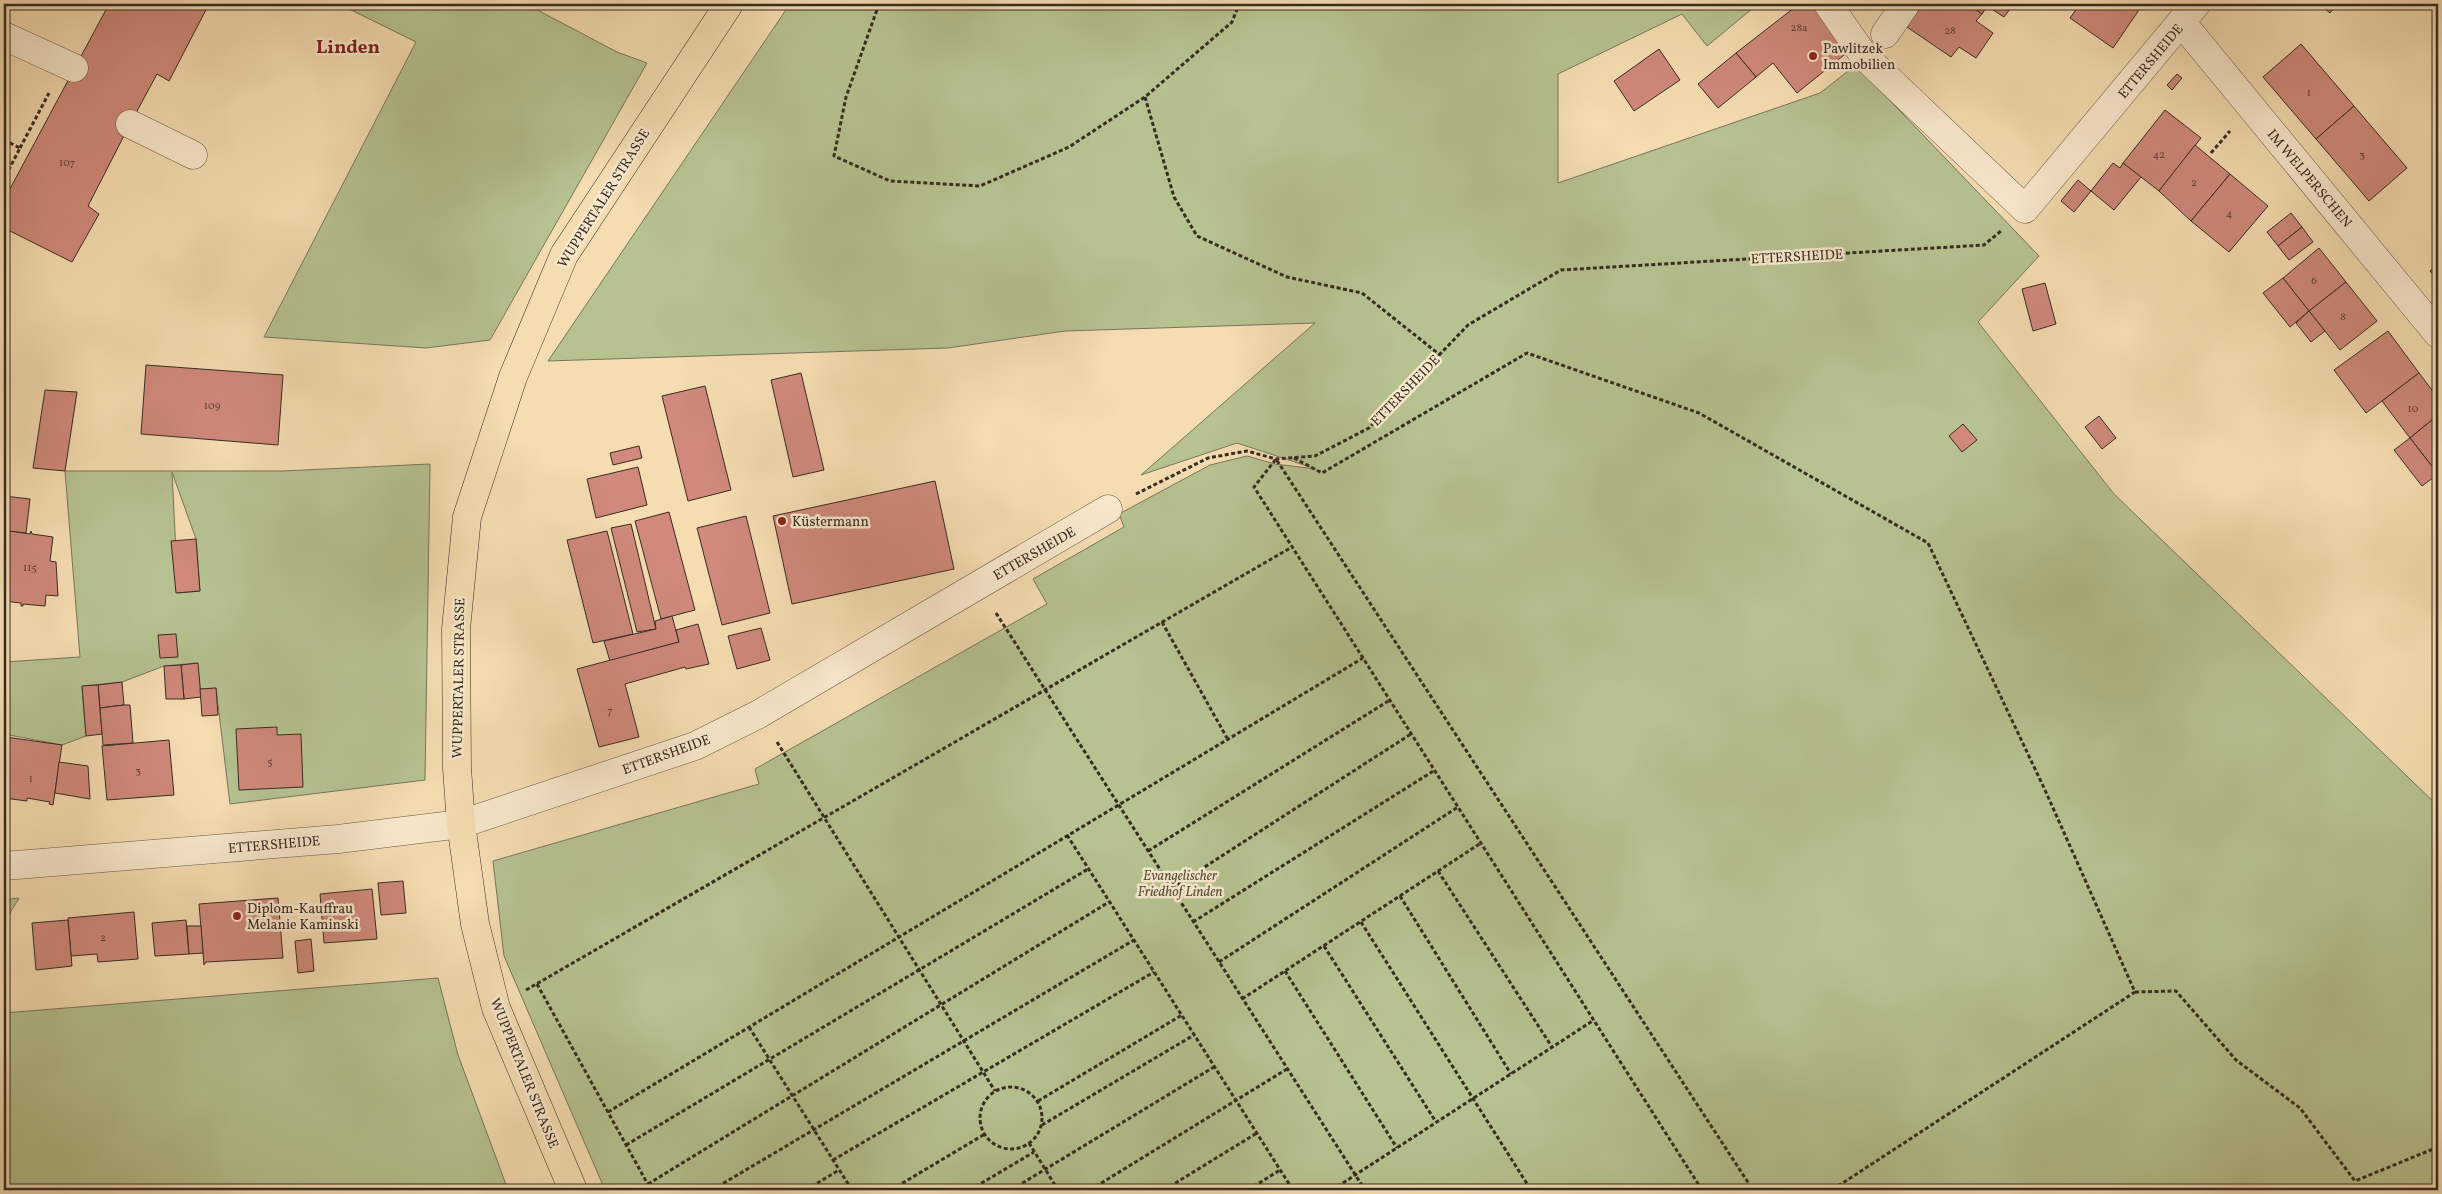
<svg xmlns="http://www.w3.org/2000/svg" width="2442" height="1194" font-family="Vollkorn,serif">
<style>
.green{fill:#b6c290;stroke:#767759;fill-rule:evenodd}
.building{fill:#d0897b;stroke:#362c22}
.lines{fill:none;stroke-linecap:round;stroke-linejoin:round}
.minor-casing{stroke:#665846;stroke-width:29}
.major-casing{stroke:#362c22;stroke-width:29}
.path{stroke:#362c22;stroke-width:3;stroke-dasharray:4 2.5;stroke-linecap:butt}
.minor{stroke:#f8e8cc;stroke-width:28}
.major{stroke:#f5dcb1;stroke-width:28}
.poi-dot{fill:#8f2418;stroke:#f8e8cc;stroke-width:2}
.labels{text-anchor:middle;stroke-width:5;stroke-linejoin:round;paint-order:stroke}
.number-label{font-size:11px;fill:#5c4338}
.poi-label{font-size:14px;fill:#362c22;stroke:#f8e8cc;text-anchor:start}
.street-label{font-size:14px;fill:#362c22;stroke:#f8e8cc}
.park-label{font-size:14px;font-style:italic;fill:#56523e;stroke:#f8e8cc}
.district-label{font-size:19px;font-weight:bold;fill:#7a1f14;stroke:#f8e8cc}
</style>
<rect width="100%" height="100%" fill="#f5dcb1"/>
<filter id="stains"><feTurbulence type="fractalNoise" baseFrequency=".004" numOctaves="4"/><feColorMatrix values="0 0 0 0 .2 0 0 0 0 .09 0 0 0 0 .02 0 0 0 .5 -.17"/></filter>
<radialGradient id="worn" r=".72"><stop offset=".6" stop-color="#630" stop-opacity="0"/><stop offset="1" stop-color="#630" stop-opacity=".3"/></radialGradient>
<g class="green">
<polygon points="339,4 526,4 617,52 647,63 490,340 426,348 264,337 416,42"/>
<polygon points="790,4 1758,4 1707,46 1682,14 1558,74 1558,183 1820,93 1856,65 2039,256 1978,322 2114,494 2438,806 2438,1190 605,1190 504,956 493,861 759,784 755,769 1047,604 1033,579 1124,527 1119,514 1210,465 1247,456 1275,464 1316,469 1237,443 1141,475 1315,323 1065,331 948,348 548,361"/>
<path d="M430,464L425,780L230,804L216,688L200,689L197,663L164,666L122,682L82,686L86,736L62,745L4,734V662L80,657L65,471H283ZM172,472L196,539L200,591L178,593Z"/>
<polygon points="19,898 4,923 4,900"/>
<polygon points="438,978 458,1055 508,1190 4,1190 4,1013"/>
</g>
<g class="building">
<polygon points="109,4 209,4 169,81 157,74 130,124 88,206 99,214 72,262 4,228 4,200"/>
<polygon points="1799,4 1811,4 1849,51 1797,93 1773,63 1756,77 1736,53"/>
<polygon points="1923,4 1968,4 1982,14 1976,21 1993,33 1976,58 1959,47 1951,57 1907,27"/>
<polygon points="1968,4 2014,4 2004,17 1987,6 1982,14"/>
<polygon points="2080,4 2143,4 2113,48 2070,18"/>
<polygon points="2319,4 2337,4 2330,13"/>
<polygon points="2301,44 2354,106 2316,139 2263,77"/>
<polygon points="1659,49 1680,80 1634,111 1614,81"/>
<polygon points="1736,53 1756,77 1718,108 1698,84"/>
<polygon points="2177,74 2182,78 2172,90 2167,85"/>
<polygon points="2354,106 2407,168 2369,201 2316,139"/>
<polygon points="2165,110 2201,138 2159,191 2123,163"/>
<polygon points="2195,145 2230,174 2191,221 2159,191"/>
<polygon points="2113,163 2120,168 2123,163 2141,177 2114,210 2091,191"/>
<polygon points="2230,174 2268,206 2229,252 2191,221"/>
<polygon points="2078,180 2091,191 2074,212 2061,201"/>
<polygon points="2291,213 2302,227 2278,246 2267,232"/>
<polygon points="2302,227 2313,242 2289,260 2278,246"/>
<polygon points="2319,248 2346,282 2309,311 2283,278"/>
<polygon points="2438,264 2438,281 2430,271"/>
<polygon points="2283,278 2309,311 2290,327 2263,293"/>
<polygon points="2346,282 2377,321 2340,350 2309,311"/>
<polygon points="2045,283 2056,324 2033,331 2022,289"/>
<polygon points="2309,311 2325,331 2311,342 2296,323"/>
<polygon points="2388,331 2419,373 2366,413 2334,370"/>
<polygon points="146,365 283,375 278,445 141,434"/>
<polygon points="801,373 824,470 793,477 771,380"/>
<polygon points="2419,373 2438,398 2438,415 2410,438 2382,401"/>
<polygon points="705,386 731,490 688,501 662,396"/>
<polygon points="45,390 77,392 65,471 33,468"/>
<polygon points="2438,415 2438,474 2410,438"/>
<polygon points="2099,416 2116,438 2102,449 2085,427"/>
<polygon points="1963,424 1977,440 1962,452 1949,436"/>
<polygon points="2410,438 2438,474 2422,486 2394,450"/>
<polygon points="639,446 642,458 613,465 610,453"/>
<polygon points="638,467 647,505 596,518 587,479"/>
<polygon points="935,481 954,569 792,604 773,516"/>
<polygon points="4,496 30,499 26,533 9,531 7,547 4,547"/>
<polygon points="669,512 695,610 661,619 635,521"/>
<polygon points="746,516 770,613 722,625 697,528"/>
<polygon points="631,524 656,629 637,632 611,528"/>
<polygon points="9,531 30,534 31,531 32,534 53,537 50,561 56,562 58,596 46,595 45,606 23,604 23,606 21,606 21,603 4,601 4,571"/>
<polygon points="607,531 633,634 593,643 567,540"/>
<polygon points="196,539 200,591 176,593 171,541"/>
<polygon points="672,616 679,642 610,661 604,641 656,629 655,621"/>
<polygon points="698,624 709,664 686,669 685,667 625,684 639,737 599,747 577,669 679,642 676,630"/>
<polygon points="761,628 770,660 737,669 728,636"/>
<polygon points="176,634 178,657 160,658 158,635"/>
<polygon points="198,663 201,697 184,699 181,665"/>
<polygon points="181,665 184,699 166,699 164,666"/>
<polygon points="122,682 124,705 100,708 98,685"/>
<polygon points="98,685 102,734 86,736 82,686"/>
<polygon points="216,688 218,715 202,716 200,689"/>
<polygon points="124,705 130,705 133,743 103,745 100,708"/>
<polygon points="277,727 277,735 301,734 303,787 239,790 236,729"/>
<polygon points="6,737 62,745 53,805 49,804 50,802 27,798 27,801 4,798 4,753"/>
<polygon points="169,740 174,795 107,800 102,746"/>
<polygon points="59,762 88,766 90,799 55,793"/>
<polygon points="403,881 406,913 381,915 378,883"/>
<polygon points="372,889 377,939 324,943 320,894"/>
<polygon points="278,898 283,958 206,962 204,965 199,904"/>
<polygon points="134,912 138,959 98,962 97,954 71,956 68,918"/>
<polygon points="68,920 72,966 36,970 32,923"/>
<polygon points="186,920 189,954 155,956 152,923"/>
<polygon points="187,926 201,926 203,953 189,954"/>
<polygon points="311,939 314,971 298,973 295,941"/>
</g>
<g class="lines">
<g class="minor-casing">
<g id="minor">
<polyline points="1828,4 1864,56 2025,209 2196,4"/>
<polyline points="2182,23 2438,334"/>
<polyline points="1885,34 1906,4"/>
<polyline points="4,36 74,68"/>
<polyline points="130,124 193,155"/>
<polyline points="4,866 338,839 461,824 695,746 759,714 1108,509"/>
</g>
</g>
<g class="major-casing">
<polyline id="major" points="573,1190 496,1008 475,924 461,824 457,768 456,629 467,517 513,377 564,255 729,4"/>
</g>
<g class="path">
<polyline points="879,4 846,97 834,156 890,181 980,186 1069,147 1145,97 1232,22 1239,4"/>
<polyline points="1145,97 1174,197 1197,236 1287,277 1362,293 1440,355"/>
<polyline points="4,140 20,148 4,179"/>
<polyline points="20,148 49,93"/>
<polyline points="2211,153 2230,131"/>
<polyline points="1294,458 1322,473 1527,353 1699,413 1928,543 2045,790 2135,992 1832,1190"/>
<polyline points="1136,494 1208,458 1247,451 1276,459 1315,456 1369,428 1468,325 1561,270 1984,245 2001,231"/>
<polyline points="996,613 1365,1190"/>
<polyline points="1162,622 1227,738"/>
<polyline points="777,742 995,1091"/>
<polyline points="1067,835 1293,1190"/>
<polyline points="1148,851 1390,700"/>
<polyline points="1438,871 1552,1047"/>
<polyline points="1172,888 1411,734"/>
<polyline points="1400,896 1511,1074"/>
<polyline points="1193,922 1435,770"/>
<polyline points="1361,922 1531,1190"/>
<polyline points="1324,946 1436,1122"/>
<polyline points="1219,962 1458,807"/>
<polyline points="1285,971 1397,1148"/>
<polyline points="537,984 651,1190"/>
<polyline points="526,990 1292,547"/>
<polyline points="2135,992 2176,991 2236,1060 2300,1108 2355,1181 2438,1147"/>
<polyline points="1242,999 1481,843"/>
<polyline points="749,1027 852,1190"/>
<circle cx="1011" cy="1118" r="31"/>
<polyline points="1038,1101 1182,1015"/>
<polyline points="608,1112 1363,658"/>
<polyline points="1042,1125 1194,1035"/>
<polyline points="1029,1143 1058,1190"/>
<polyline points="626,1145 1088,869"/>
<polyline points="833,1160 1154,972"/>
<polyline points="648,1184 1109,902"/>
<polyline points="712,1190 1134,940"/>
<polyline points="806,1190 839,1170"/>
<polyline points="891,1190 985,1134"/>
<polyline points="970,1190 1034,1152"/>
<polyline points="1011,1190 1214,1067"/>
<polyline points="1090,1190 1287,1069"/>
<polyline points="1164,1190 1257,1133"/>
<polyline points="1248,1190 1280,1170"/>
<polyline points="1332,1190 1594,1020"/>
<polyline points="1702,1190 1254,487 1276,459 1753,1190"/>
</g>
<use href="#minor" class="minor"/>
<use href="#major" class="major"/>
</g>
<g class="poi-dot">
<circle cx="1813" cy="56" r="5"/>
<circle cx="782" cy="521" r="5"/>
<circle cx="237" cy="916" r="5"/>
</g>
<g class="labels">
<g class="number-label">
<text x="1799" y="31">28a</text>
<text x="1950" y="34">28</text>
<text x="2309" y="96">1</text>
<text x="2159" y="158">42</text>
<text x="2362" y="158">3</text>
<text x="67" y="166">107</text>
<text x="2194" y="186">2</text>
<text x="2229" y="217">4</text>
<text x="2314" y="284">6</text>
<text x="2343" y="320">8</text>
<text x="212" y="409">109</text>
<text x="2413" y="412">10</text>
<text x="30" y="571">115</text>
<text x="610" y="714">7</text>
<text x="270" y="765">5</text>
<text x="138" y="774">3</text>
<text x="31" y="782">1</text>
<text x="103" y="941">2</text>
</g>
<g class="poi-label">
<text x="1823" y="53">Pawlitzek<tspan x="1823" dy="16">Immobilien</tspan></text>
<text x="792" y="526">Küstermann</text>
<text x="247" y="913">Diplom-Kauffrau<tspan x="247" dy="16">Melanie Kaminski</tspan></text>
</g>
<g class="street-label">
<text transform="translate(2150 61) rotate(-50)" y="5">ETTERSHEIDE</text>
<text transform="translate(2310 178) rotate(50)" y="5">IM WELPERSCHEN</text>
<text transform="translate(603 198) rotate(-58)" y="5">WUPPERTALER STRASSE</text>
<text transform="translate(1797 256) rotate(-3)" y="5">ETTERSHEIDE</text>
<text transform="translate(1405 390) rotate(-46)" y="5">ETTERSHEIDE</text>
<text transform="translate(1034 553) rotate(-30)" y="5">ETTERSHEIDE</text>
<text transform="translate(458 678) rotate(-89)" y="5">WUPPERTALER STRASSE</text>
<text transform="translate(666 754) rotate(-20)" y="5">ETTERSHEIDE</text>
<text transform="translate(274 844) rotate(-5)" y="5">ETTERSHEIDE</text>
<text transform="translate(525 1073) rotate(68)" y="5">WUPPERTALER STRASSE</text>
</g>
<g class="park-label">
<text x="1180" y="880">Evangelischer<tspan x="1180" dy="16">Friedhof Linden</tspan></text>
</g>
<g class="district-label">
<text x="348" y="53">Linden</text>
</g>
</g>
<rect width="2442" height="1194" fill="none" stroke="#f5dcb1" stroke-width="20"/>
<rect x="5" y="5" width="2432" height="1184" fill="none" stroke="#362c22" stroke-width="2.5"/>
<rect x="10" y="10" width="2422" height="1174" fill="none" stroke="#362c22"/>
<rect width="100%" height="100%" filter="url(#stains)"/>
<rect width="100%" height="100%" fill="url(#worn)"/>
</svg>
